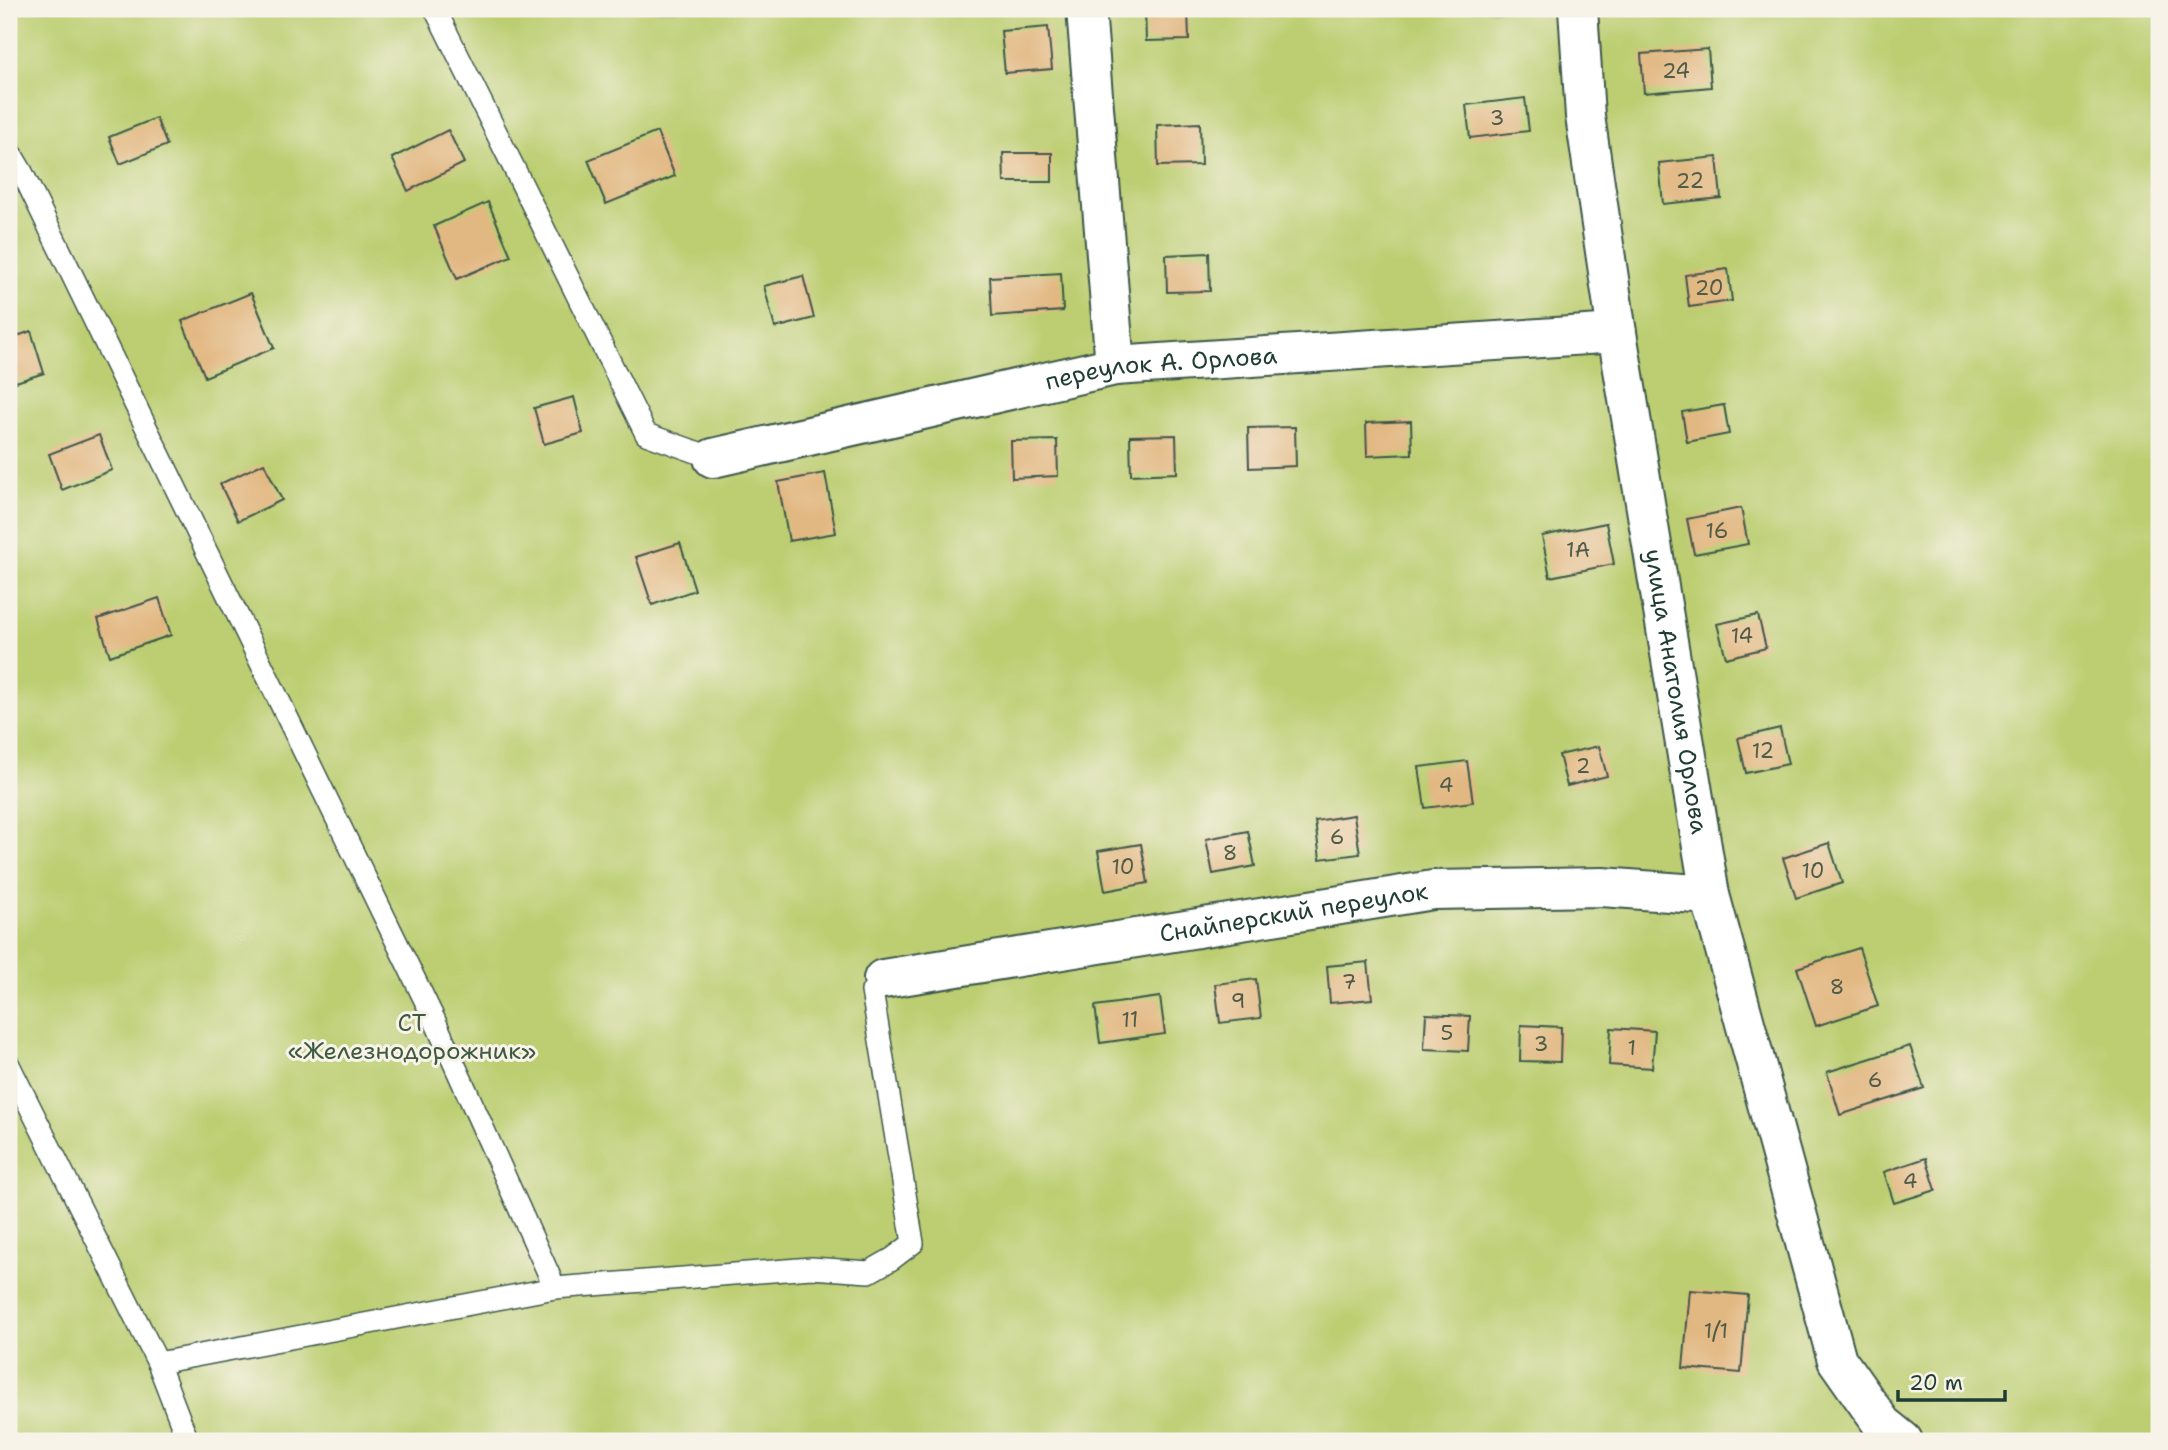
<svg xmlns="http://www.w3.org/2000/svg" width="2168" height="1450" font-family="'Shantell Sans',sans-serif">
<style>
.green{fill:#bcce71;stroke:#6e8652;stroke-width:2}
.building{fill:#e2b882}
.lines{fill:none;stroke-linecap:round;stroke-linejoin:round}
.service-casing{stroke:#3e564a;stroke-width:24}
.minor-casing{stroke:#3e564a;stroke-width:42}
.service{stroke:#fff;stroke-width:21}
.minor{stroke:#fff;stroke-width:38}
.labels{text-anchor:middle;stroke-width:6;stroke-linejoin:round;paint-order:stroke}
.number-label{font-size:21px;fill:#505c48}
.street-label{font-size:24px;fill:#1f3d34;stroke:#f7f3e8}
.park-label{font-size:24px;fill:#3e5a40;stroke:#f7f3e8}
</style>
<rect width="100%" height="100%" fill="#f7f3e8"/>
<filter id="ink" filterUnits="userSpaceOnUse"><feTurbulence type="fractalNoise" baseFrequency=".0143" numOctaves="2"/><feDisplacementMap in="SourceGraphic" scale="14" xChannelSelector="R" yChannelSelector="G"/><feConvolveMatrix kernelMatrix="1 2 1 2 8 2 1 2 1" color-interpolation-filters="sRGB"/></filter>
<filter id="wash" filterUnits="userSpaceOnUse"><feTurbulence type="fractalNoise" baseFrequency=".00686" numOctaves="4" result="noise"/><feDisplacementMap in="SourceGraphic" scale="28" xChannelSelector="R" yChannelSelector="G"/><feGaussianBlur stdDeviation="1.57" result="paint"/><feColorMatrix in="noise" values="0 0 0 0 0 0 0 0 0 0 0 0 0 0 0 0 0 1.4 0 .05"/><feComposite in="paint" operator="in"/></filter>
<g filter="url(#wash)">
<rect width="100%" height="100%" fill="#f0e2c6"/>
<rect class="green" x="9" y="9" width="2150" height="1432"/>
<g id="blocks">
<g class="building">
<polygon points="1145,9 1188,9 1189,40 1146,41"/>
<polygon points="1048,27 1052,69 1005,73 1001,31"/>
<polygon points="1708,49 1711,87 1644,93 1641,54"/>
<polygon points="1525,98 1529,131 1470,138 1466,105"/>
<polygon points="156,118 167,145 120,164 109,137"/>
<polygon points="1200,123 1201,165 1158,166 1157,125"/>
<polygon points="448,130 464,163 408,191 392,158"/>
<polygon points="657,132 675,176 606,204 588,160"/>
<polygon points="1003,153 1052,153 1052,182 1004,182"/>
<polygon points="1717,157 1721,198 1663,204 1659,163"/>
<polygon points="488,202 511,256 457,279 434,226"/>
<polygon points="1209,253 1210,291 1167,292 1166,255"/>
<polygon points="1728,269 1732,301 1689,307 1685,275"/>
<polygon points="1061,273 1063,311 992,316 990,277"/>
<polygon points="803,276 814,318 775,328 764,286"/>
<polygon points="251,293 274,348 205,377 182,321"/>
<polygon points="31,331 44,373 16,382 9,361 9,339"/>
<polygon points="574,397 583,433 544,444 534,408"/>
<polygon points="1724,405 1729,434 1687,442 1682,412"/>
<polygon points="1411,421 1412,454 1367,456 1366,423"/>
<polygon points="1295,427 1296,466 1249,468 1248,428"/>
<polygon points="99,435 112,470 62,490 49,454"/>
<polygon points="1176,435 1177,473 1131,475 1130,436"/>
<polygon points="1057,440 1058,476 1012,478 1011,441"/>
<polygon points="264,463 282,500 238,521 220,484"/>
<polygon points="825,473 836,533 789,541 778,482"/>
<polygon points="1741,508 1748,544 1694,554 1687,519"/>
<polygon points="1606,523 1614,564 1550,577 1542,536"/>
<polygon points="680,543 695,590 652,605 636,557"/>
<polygon points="159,598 171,635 110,656 98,619"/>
<polygon points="1758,615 1766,648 1726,658 1717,624"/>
<polygon points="1780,728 1788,764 1746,773 1738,738"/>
<polygon points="1599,746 1607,776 1567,786 1559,755"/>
<polygon points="1467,761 1473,802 1425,808 1419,767"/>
<polygon points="1354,815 1360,854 1320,859 1315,821"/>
<polygon points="1248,831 1255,866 1213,874 1206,839"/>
<polygon points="1829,843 1842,883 1796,898 1783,858"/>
<polygon points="1141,844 1148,883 1105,891 1098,851"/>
<polygon points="1859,948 1878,1006 1816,1026 1797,968"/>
<polygon points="1368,962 1372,999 1330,1003 1327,966"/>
<polygon points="1256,979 1261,1018 1220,1023 1215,984"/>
<polygon points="1160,997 1165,1034 1100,1043 1095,1006"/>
<polygon points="1426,1014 1470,1016 1468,1051 1424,1049"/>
<polygon points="1521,1025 1561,1027 1560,1062 1520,1061"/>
<polygon points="1611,1028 1655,1031 1652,1068 1609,1065"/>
<polygon points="1910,1046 1924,1088 1840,1115 1827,1072"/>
<polygon points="1926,1158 1936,1190 1894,1203 1884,1172"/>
<polygon points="1690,1290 1748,1295 1741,1373 1683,1368"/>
</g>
</g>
</g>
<g filter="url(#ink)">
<use href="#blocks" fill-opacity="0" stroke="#3e564a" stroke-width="2"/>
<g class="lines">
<g class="service-casing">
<g id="service">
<polyline points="435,9 646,434 713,458"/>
<polyline points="9,150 22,172 435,1021 555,1288"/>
<polyline points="9,1065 158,1363 188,1441"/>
<polyline points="158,1363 555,1288 811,1268 869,1272 892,1259 913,1243 872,991 883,979"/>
</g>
</g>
<g class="minor-casing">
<g id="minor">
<polyline points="1086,9 1115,366"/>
<path id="s1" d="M1578,9L1585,116L1617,333L1710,895L1837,1360L1882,1424L1903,1441"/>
<path id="s2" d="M713,458L1115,366L1617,333"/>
<path id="s3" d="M883,979L1433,890L1602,887L1710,895"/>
</g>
</g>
<use href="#service" class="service"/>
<use href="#minor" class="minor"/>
</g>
</g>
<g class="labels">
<g class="number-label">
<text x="1676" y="78">24</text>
<text x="1497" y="125">3</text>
<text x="1690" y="188">22</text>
<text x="1709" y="295">20</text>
<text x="1717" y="538">16</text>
<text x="1578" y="557">1А</text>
<text x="1742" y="643">14</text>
<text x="1763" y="758">12</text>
<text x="1583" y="773">2</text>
<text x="1446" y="792">4</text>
<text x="1337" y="844">6</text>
<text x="1230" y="860">8</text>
<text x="1123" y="874">10</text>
<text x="1813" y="878">10</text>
<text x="1349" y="989">7</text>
<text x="1837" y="994">8</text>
<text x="1238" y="1008">9</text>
<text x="1130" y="1027">11</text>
<text x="1447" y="1040">5</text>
<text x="1541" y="1051">3</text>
<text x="1632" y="1055">1</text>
<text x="1875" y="1087">6</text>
<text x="1910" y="1188">4</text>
<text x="1716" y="1338">1/1</text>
</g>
<g class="street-label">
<text dy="8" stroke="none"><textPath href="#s2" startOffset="458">переулок А. Орлова</textPath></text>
<text dy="8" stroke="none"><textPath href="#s1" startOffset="690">улица Анатолия Орлова</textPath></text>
<text dy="8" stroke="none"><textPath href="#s3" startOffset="416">Снайперский переулок</textPath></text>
</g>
<g class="park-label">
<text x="412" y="1031">СТ<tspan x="412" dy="28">«Железнодорожник»</tspan></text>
</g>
</g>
<rect width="2168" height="1450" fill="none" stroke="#f7f3e8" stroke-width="35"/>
<path d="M1898 1390v10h107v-10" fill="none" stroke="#1f3d34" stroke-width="3.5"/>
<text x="1909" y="1390" font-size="21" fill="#1f3d34" stroke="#f7f3e8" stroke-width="5" paint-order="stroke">20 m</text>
</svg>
